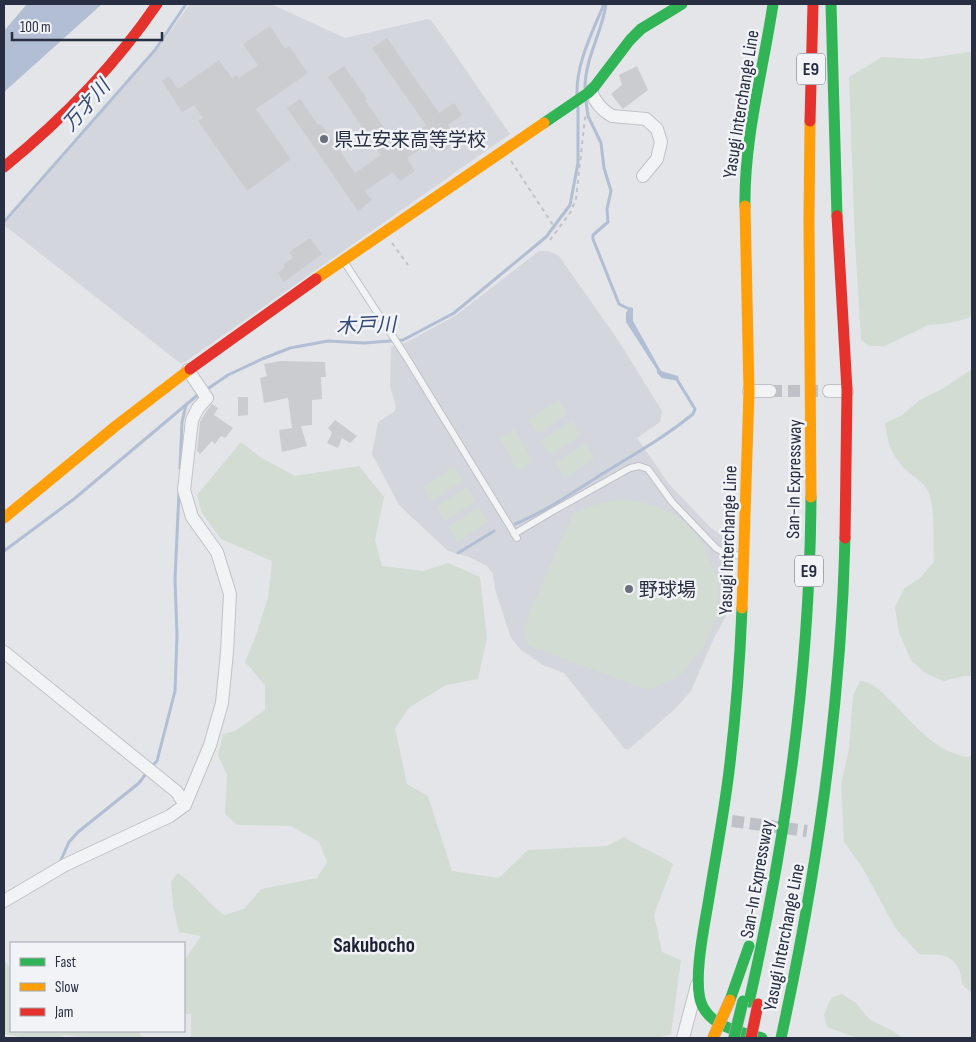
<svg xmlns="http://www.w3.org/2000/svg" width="976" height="1042" font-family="'Sofia Sans Condensed','Noto Sans JP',sans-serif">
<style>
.built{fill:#d3d6dd}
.green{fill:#d2dcd3}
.water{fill:#b1bed3}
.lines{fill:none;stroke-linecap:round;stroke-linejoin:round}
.stream{stroke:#b1bed3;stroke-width:3}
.building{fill:#caccd0}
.street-tunnel{stroke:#bec1c7;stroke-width:12;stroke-dasharray:12 6;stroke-linecap:butt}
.lane-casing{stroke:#c0c2c6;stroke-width:8}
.street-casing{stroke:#c0c2c6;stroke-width:14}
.path{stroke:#c2c3c8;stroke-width:2;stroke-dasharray:4 4;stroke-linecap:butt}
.lane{stroke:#f2f3f5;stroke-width:6}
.street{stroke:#f2f3f5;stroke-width:12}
.fast{stroke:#30b455;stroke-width:11}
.slow{stroke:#ff9f0a;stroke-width:11}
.jam{stroke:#e5322d;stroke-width:11}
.fast-bridge-casing{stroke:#b5b8bd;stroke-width:12;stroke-linecap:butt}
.slow-bridge-casing{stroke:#b5b8bd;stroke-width:12;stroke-linecap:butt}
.jam-bridge-casing{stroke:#b5b8bd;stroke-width:12;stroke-linecap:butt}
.fast-bridge{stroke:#30b455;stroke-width:11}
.slow-bridge{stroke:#ff9f0a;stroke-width:11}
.jam-bridge{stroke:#e5322d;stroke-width:11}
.poi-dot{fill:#6a6f7c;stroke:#f1f3f7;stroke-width:2}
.labels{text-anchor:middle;stroke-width:5;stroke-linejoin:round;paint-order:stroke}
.shield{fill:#f1f3f7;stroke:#656a78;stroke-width:1}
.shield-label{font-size:18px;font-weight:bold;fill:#292f42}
.street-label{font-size:19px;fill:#292f42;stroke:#f1f3f7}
.poi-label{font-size:19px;fill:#292f42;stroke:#f1f3f7;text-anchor:start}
.water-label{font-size:20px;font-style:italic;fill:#334976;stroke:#f1f3f7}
.quarter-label{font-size:21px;font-weight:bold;fill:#1c2133;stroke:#f1f3f7}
</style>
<rect width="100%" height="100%" fill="#e3e5e8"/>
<g class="built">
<polygon points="190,4 271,4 345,38 428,19 432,21 510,134 185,362 180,363 4,225 156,51"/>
<polygon points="539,251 548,251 559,256 618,340 662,411 660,422 637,438 669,484 711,528 734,544 731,606 713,640 691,691 674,710 628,750 624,748 564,673 543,665 521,650 511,638 495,589 493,574 487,566 469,557 448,551 399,505 372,454 378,422 394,412 396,407 390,386 391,347 407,342 455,316"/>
</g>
<g class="green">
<polygon points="969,52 972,53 972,317 950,323 928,325 885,346 869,346 861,340 855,242 849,77 882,57 923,59"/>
<path d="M972,369V676H963L944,681L925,673L911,660L899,633L895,607L905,588L921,577L934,562C933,543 935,513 930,496C926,481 913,478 904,468C890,452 888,443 885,423L901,416L920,400L944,388Z"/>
<polygon points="559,400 568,414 537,434 528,420"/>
<polygon points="572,421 581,435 550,455 541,441"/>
<polygon points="514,429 533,461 518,470 499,438"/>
<path d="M241,442L260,457L295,476L359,466L384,497L375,540L382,566L423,571L448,563L480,577L487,638L478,679L446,685L410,707L395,728L407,784L428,796L452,871L499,878L528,850L607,846L624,837C640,848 657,853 673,864L654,915L662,952L681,960L671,1034L658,1038H191V1014H184V961L201,936L179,932L173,906L171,882L178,873C196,885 207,902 224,915L244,909L261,889L317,878L327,862L319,842L291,826L237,825L225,814L227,775L218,755L223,734L235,731L265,710V685L245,662L256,635L268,598L272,561L221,539L202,513L197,495Z"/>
<polygon points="586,443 595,458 564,478 555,463"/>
<polygon points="454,467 463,481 432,501 423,487"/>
<polygon points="467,487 476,501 445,521 436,507"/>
<polygon points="619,500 641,502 661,508 679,518 693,531 704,545 718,580 719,598 718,614 705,645 681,675 648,690 527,645 523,627 573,513 600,503"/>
<polygon points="479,507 488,522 457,542 448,527"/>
<path d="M860,681C874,682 883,694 894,704C914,725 938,754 969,757L972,754V994L962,984C962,971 955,956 939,955C933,954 926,955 919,954L896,929L862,867L844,842L841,784L849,749L853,696Z"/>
<polygon points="4,959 11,970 11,1031 139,1031 142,1038 93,1038 64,1035 58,1038 26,1038 4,1034"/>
<polygon points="842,994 856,1003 870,1020 893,1031 902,1038 857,1038 827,1027 824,1015 831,998"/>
</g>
<g class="water">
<polygon points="27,4 102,4 4,92 4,31"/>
<polygon points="630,307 633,308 633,321 661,371 678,376 679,381 662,378 657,373 657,370 626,322 626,313"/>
</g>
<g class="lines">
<g class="stream">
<path d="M585,88C585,58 602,33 606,4"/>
<path d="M577,94C576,63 593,31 604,4"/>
<polyline points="586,101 588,116 601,143 604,168 611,191 607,209 608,222 593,235 593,239 619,304 631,310"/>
<polyline points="4,222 155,50 186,4"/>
<polyline points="206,390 228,375 262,359 290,348 328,341 364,343 403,340 454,313 546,237 570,205 578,163 578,107"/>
<polyline points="180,468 182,422 186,405"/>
<path d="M515,524C546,511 574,492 602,474C633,455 665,437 693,414L695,409L676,378"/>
<polyline points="4,551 74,499 200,393"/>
<polyline points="458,553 494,531"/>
<polyline points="152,766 157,761 175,691 177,635 175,579 179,492"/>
<polyline points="60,862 69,842 78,832 139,783 148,771"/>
</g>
</g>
<g class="building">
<polygon points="270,26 285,49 289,46 308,73 256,109 291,159 247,191 198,121 203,118 194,105 182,112 162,81 169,76 178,89 219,60 232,78 236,75 239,78 258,65 243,44"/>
<polygon points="387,38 439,113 454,103 462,115 448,125 459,141 443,151 435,139 407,158 415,171 400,181 393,172 365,191 372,200 358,211 287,108 300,99 318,125 321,124 355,173 381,155 328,77 344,66 367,99 365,100 396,145 426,125 372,48"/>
<polygon points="637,66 648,90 623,109 611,94 622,85 619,75"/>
<polygon points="310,238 322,254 284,282 278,273 285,267 283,264 293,258 289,252"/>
<polygon points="281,361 325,362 326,377 321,377 322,399 312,400 312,425 301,426 307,446 282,452 279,430 292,428 288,398 264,403 260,378 267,376 264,364"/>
<polygon points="238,397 248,397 248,415 238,416"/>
<polygon points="212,404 218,408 214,415 233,428 225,438 221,436 215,444 212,441 200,454 197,451 200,422 206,412"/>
<polygon points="335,420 357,436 350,443 342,438 338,448 327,443 332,433 328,428"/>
</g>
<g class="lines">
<g class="street-tunnel">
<polyline points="770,391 829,391"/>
<polyline points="732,821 807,831"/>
</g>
<g class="lane-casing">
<g id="lane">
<polyline points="343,260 405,355 517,538"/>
<polyline points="514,534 553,511 630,468 639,466 648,469 672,502 716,548 726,554 744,556"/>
</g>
</g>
<g class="street-casing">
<g id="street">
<path d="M591,91C595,102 601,110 612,116L646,119L657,129L661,142L657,159L643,176"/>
<polyline points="749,391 770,391"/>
<polyline points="829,391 847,391"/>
<polyline points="4,652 177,792 185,805"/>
<polyline points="4,901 65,865 170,816 185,805 210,745 222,703 227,652 230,594 217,552 192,517 184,490 192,420 198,408 207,398 188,370"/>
<polyline points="683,1038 697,985"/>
</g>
</g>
<g class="path">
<polyline points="511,161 553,225"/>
<polyline points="550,240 570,213 576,199 585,118 589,112"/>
<polyline points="392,243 408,265"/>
</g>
<use href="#lane" class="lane"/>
<use href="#street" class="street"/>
<g class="fast">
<polyline points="831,4 837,216"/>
<polyline points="544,123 588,93 595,86 630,40 641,29 682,4"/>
<path d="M745,206C744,138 763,71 773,4"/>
<path d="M742,608C740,660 736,712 730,763C725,808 716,854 709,898C705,923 691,986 703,1007C714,1028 742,1032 762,1038"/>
<polyline points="730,1000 749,946"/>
<path d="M749,1002C787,836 810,668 811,497"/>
<path d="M781,1038C817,873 841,707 845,538"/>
</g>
<g class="slow">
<polyline points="810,121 809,220 811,497"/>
<polyline points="316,279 544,123"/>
<polyline points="4,518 117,425 190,369"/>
<polyline points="742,608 749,391 745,206"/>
</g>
<g class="jam">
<polyline points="810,121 813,4"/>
<path d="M4,167C63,119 114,67 157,4"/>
<polyline points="837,216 847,390 845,538"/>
<polyline points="190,369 316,279"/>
</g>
<g class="fast-bridge-casing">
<polyline id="fast-bridge" points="734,1038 743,1001"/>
</g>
<g class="slow-bridge-casing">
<polyline id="slow-bridge" points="713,1038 730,1000"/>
</g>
<g class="jam-bridge-casing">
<polyline id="jam-bridge" points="751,1038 758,1004"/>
</g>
<use href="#fast-bridge" class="fast-bridge"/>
<use href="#slow-bridge" class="slow-bridge"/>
<use href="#jam-bridge" class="jam-bridge"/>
</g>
<g class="poi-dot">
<circle cx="324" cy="139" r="5"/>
<circle cx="629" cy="589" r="5"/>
</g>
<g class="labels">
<g class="shield">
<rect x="797" y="53.5" width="28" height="31" rx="4"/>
<rect x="795" y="555.5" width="28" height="31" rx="4"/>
</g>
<g class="shield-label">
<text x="811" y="75">E9</text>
<text x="809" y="577">E9</text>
</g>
<g class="street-label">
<text transform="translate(740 104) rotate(-81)" y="7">Yasugi Interchange Line</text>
<text transform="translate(793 479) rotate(-89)" y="7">San-In Expressway</text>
<text transform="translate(727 540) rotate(-88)" y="7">Yasugi Interchange Line</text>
<text transform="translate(756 879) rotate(-80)" y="7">San-In Expressway</text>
<text transform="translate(783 937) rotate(-79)" y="7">Yasugi Interchange Line</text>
</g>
<g class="poi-label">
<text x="334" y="146">県立安来高等学校</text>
<text x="639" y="596">野球場</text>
</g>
<g class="water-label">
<text transform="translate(86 105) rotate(-49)" y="7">万才川</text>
<text transform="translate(366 325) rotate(-2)" y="7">木戸川</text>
</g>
<g class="quarter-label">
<text x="374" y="952">Sakubocho</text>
</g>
</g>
<rect width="976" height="1042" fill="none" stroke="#292f42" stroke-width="10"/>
<rect x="10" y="942" width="175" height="90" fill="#f1f3f7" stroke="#a1a5af"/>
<rect x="20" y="958" width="25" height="8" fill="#30b455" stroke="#a1a5af"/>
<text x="55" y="967" font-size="15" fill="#292f42">Fast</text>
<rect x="20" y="983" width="25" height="8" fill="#ff9f0a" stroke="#a1a5af"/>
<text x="55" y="992" font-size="15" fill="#292f42">Slow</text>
<rect x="20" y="1008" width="25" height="8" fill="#e5322d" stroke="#a1a5af"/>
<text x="55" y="1017" font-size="15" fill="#292f42">Jam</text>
<path d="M12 32v8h150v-8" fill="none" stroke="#292f42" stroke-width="2.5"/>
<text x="20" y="32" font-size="15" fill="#292f42" stroke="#f1f3f7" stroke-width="4" paint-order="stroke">100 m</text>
</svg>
